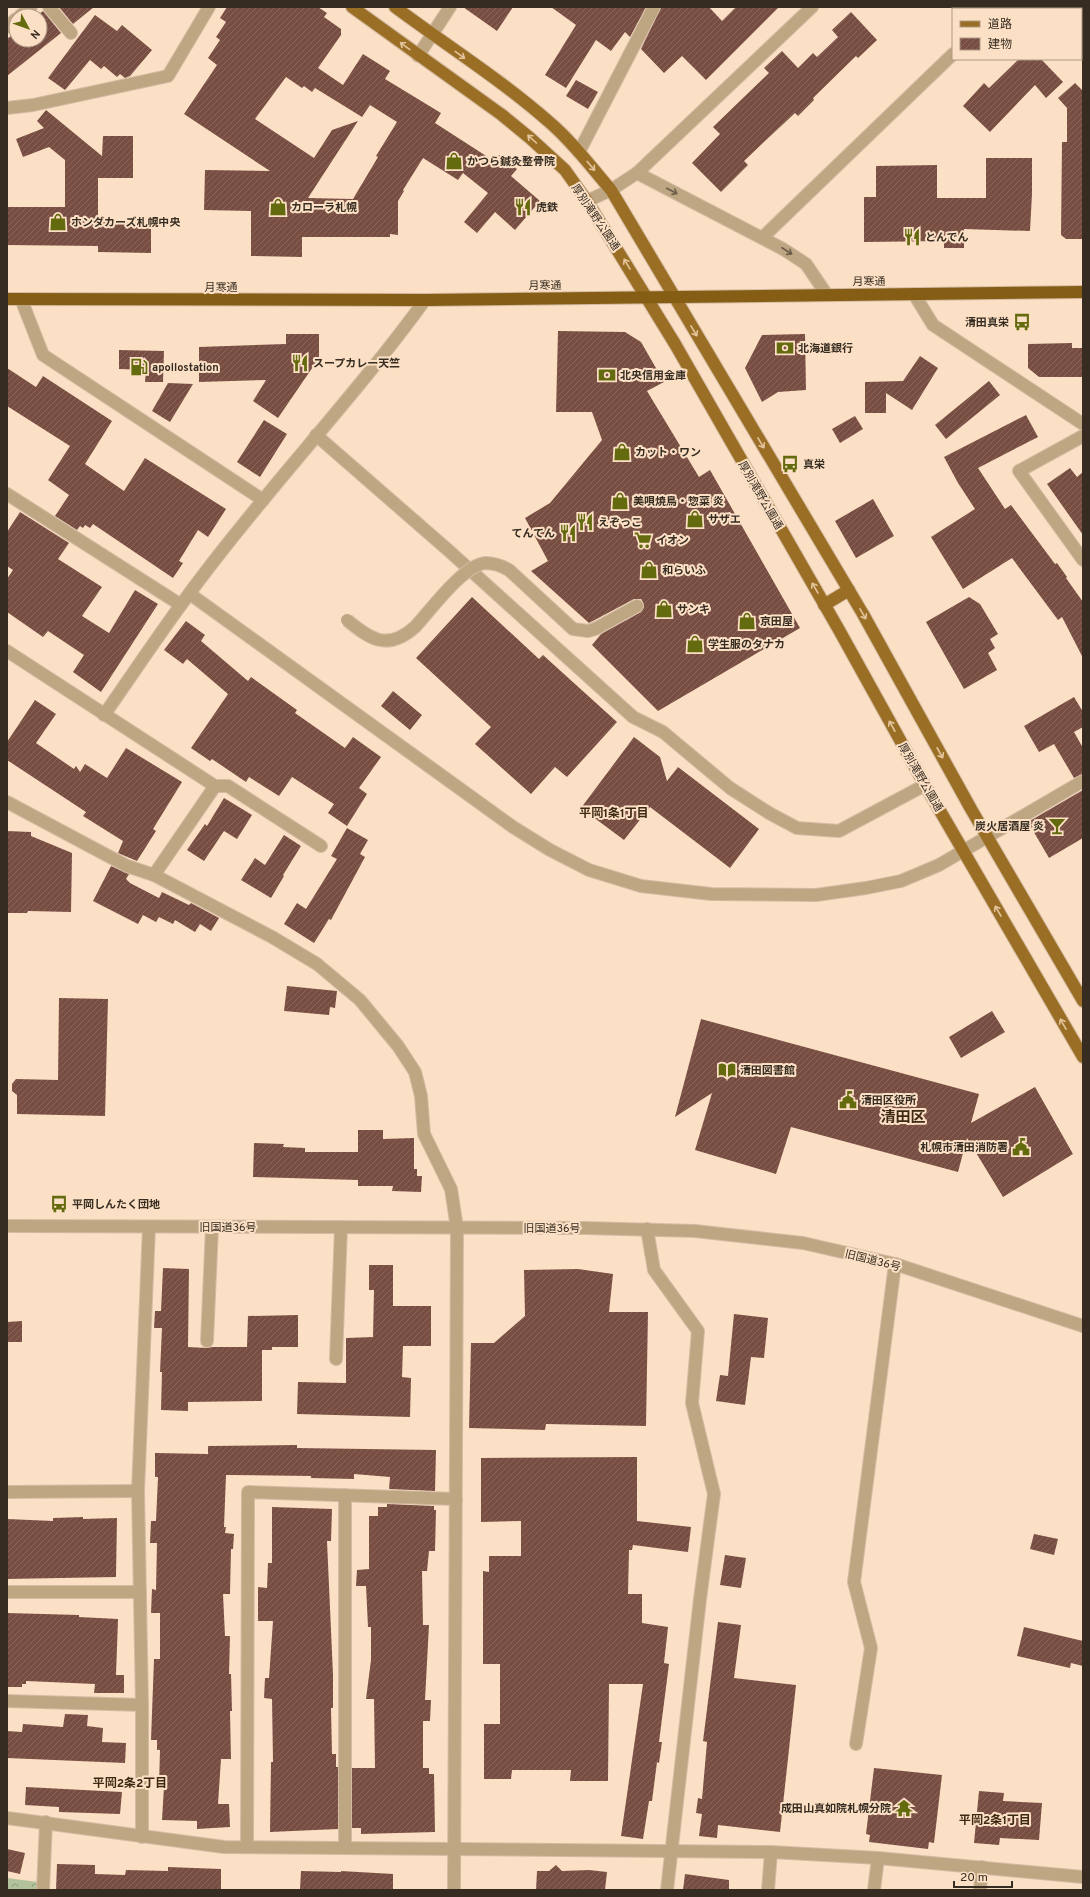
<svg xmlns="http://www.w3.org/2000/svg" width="1090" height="1897" font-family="Overpass,'Noto Sans JP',sans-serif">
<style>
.park{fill:url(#park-crowns)}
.building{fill:url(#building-hatch);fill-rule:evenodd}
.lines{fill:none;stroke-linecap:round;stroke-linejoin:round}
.minor-casing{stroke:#d4bca4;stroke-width:14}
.major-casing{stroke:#d4bca4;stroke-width:14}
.highway-casing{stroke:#d4bca4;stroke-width:14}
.minor{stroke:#bea683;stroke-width:12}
.major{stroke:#9a6e24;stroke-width:12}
.highway{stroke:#855d15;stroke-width:12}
.minor-bridge-casing{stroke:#d4bca4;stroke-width:14;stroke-linecap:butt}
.minor-bridge{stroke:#bea683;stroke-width:12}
.oneway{stroke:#e4c49d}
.oneway2{stroke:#6c5d48}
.labels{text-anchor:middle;stroke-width:4;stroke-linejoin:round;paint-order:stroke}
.poi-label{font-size:11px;font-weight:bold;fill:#362c21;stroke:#fce0c5;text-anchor:start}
.street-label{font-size:11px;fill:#362c21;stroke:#fce0c5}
.neighbourhood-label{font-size:12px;font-weight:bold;fill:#3d2912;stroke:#fce0c5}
.district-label{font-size:15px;font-weight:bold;fill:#3d2912;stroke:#fce0c5}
</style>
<defs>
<pattern id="park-crowns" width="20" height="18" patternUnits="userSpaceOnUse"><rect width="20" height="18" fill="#b2c29a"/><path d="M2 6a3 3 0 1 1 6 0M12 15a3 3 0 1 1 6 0" fill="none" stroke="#929e7d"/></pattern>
<pattern id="building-hatch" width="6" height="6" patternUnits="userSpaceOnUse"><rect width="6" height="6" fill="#794e42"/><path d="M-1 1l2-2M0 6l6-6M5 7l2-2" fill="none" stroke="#88655a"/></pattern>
</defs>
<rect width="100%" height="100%" fill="#fce0c5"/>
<polygon class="park" points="7,1878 38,1882 38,1890 7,1890"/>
<g class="building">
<polygon points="59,7 94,7 73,24"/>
<path d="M227,7H318L327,13L324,17L341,29V35L318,68L343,85L363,54L390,71L385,79L441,113L435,123L494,161L499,155L517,169L511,176L540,201L515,230L495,212L477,233L464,222L488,193L463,173L458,180L423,158L403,190L404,191L398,201V235L390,234V237H302V257L251,256V211L204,210L205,170L270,171L184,114L217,65L208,58L220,40L216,37L226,22L220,18ZM286,77L302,88L304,86L312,92L315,88L362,117L370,105L397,122L376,156L378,157L353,199L308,198L358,121L332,130L314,158L255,119Z"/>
<polygon points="463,7 513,7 497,31"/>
<polygon points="551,7 646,7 630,37 625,32 611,51 596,40 566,88 545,75 576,25"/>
<polygon points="661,7 709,7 722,21 736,7 779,7 706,80 682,56 664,73 641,49"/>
<polygon points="43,11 61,33 7,76 7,39 16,32 16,40 40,40 40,16 36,16"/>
<polygon points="851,12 877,40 858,58 856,56 813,98 814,100 798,116 795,113 765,141 744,161 748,165 721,192 692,163 720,134 713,127 769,73 764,68 782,51 798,68 813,53 817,57 838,37 832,30"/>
<polygon points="95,15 117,31 122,25 152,50 130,76 125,78 120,74 117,77 104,66 101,69 90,60 65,90 48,78"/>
<polygon points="1019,59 1041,59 1063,82 1046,98 1035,85 990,132 963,106 984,83 989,88"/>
<polygon points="576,80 598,92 588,109 566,96"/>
<polygon points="1075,83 1083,91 1083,239 1066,239 1061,235 1062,142 1067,142 1067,108 1058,98"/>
<polygon points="46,110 102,156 103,136 133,136 133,178 98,178 98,222 151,223 151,253 98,252 98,246 7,245 7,207 65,207 65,160 49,147 23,157 16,139 44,128 37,121"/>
<polygon points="986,158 1032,158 1032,194 1030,231 964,229 964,248 944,248 944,241 864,242 864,197 876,197 876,166 937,165 937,198 986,198"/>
<polygon points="558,331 625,332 641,342 664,382 647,391 699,477 710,470 800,628 658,711 592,645 601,634 641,612 644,607 643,602 641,599 634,599 589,623 531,571 548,561 525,518 550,503 602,440 592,412 556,412"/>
<polygon points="286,334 319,334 319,358 278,418 253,401 266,380 199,382 199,347 286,344"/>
<polygon points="805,334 806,390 778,392 762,402 745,368 762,335"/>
<polygon points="1072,343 1072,348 1083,348 1083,377 1039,377 1028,368 1028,344"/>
<polygon points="119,350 164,351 163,382 145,382 146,370 119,369"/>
<polygon points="920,356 938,368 912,410 886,393 886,413 865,413 865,382 903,381"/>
<polygon points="7,368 36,387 43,376 112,421 85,464 124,491 145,458 226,509 208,537 198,530 179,561 183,563 173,578 93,524 90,528 85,525 83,528 80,526 77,530 55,516 69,495 48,480 70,446 7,406"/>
<polygon points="989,381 1000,395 946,439 935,425"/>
<polygon points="168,383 193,384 170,422 152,411"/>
<polygon points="1026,415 1038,437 978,468 1005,509 1011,505 1055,564 1057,563 1067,577 1066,578 1083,602 1083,658 1062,617 1058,620 1012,558 963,589 931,537 975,509 958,483 944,457"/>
<polygon points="855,416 863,429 840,443 832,429"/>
<polygon points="264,420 287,434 260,477 237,462"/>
<polygon points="1070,468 1077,477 1083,472 1083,535 1047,484"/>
<polygon points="873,499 894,536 856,558 835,521"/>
<polygon points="20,512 69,543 58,559 102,587 82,616 109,633 135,590 158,604 101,692 73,672 84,655 48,631 43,637 7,612 7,579 13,570 7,566 7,532"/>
<polygon points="472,597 539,659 543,655 617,722 567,777 555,767 531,794 475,744 491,727 416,658"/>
<polygon points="969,597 980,604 998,634 990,639 995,648 988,653 997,670 964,689 926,622"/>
<polygon points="186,621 205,635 201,641 248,681 251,677 297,710 295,713 345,748 353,737 381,757 359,788 367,794 347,826 328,813 334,804 292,777 279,796 249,777 246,782 212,759 210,761 191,748 228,694 187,659 183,664 164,650"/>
<polygon points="393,691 422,715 410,730 381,706"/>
<polygon points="1074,697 1083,712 1083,727 1074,732 1083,748 1083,774 1074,778 1054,744 1039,752 1024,726"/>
<polygon points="35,700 56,714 36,743 74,769 76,766 80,772 85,764 107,778 126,748 182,782 153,829 156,831 137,861 118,853 123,841 83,816 86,812 7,760 7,742"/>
<polygon points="634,737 660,757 667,781 678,767 759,829 730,868 650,807 624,840 581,808"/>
<polygon points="1083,790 1083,838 1049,858 1028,822"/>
<polygon points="224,798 252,815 237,839 224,831 204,861 187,850 205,824 207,826"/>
<polygon points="347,828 368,840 360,854 365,857 331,920 329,919 314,943 284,924 297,903 306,909 337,859 331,856"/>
<polygon points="7,831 31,832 31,836 72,853 71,912 28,911 27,913 7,913"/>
<polygon points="284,835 301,846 283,875 284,876 271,898 241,880 255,858 265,865"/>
<polygon points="111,866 129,874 126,879 130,883 159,898 162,892 189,905 191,903 219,918 211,931 200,924 195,932 175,920 173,924 159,917 156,922 143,915 138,924 93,901"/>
<polygon points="287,986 337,991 335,1008 330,1007 329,1015 284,1011"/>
<polygon points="59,998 108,999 105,1116 17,1114 17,1095 12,1091 12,1084 16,1079 58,1080"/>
<polygon points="992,1011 1005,1032 961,1058 949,1037"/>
<polygon points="701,1019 979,1094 971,1123 1035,1087 1073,1154 1003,1197 967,1138 958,1172 791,1127 776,1174 695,1150 712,1093 675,1117"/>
<polygon points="358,1130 383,1130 383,1139 414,1138 414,1169 417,1169 417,1176 422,1176 421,1192 392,1191 393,1186 358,1186 358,1180 253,1177 254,1143 284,1144 283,1147 305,1148 305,1152 358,1152"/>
<polygon points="369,1265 393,1265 393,1306 431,1306 431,1346 403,1346 402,1377 411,1378 410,1417 297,1414 298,1382 346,1383 346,1338 373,1337 374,1290 369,1290"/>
<polygon points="163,1268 189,1269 188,1347 207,1348 212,1347 247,1347 248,1316 298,1315 298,1347 272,1347 272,1350 262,1350 262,1401 188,1402 188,1411 161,1410 162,1372 160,1372 162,1328 154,1328 155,1311 161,1311"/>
<polygon points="578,1269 613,1274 609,1312 648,1312 646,1426 546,1424 545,1430 469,1428 471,1343 494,1343 525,1316 524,1270"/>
<polygon points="734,1314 768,1318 764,1358 751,1357 745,1405 716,1401 720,1375 728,1376"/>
<polygon points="22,1321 22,1342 7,1342 7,1322"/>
<polygon points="297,1445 297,1448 436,1450 435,1491 389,1489 390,1477 354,1474 354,1479 311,1478 311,1476 226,1475 224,1527 226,1527 225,1533 234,1534 233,1549 231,1549 230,1594 223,1594 225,1636 230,1636 229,1674 231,1674 232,1711 230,1711 231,1759 221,1759 218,1804 229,1804 230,1827 197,1829 197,1821 162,1820 164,1786 159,1786 160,1750 157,1750 157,1740 151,1740 154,1659 160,1659 160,1613 151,1613 152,1589 156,1590 157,1543 150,1543 151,1521 156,1521 158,1477 155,1477 155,1453 208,1454 208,1446"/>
<polygon points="637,1457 637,1521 691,1527 688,1552 633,1545 632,1550 629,1550 628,1594 642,1594 642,1623 668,1627 664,1663 669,1664 659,1742 662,1742 659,1763 657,1762 652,1801 649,1801 643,1839 621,1836 643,1684 609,1684 608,1781 570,1781 571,1770 512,1770 511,1779 484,1779 484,1724 500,1724 500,1664 483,1664 483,1571 489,1572 489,1556 521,1556 521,1521 481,1522 481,1458"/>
<polygon points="387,1504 434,1506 434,1510 436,1510 435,1551 429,1551 427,1571 422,1571 423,1625 429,1625 425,1700 431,1700 430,1721 423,1721 423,1768 429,1768 429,1774 434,1774 435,1832 361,1834 361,1828 352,1828 352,1768 375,1768 374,1699 366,1699 371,1660 371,1627 368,1627 366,1586 356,1586 357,1570 369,1569 369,1516 378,1516 378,1507 387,1507"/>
<polygon points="272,1507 332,1509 331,1541 327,1541 333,1675 333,1708 331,1708 332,1754 336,1754 336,1767 338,1767 338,1829 270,1832 271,1762 273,1762 272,1699 264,1698 265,1678 269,1678 273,1621 258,1621 258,1587 267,1588 268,1563 272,1563"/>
<polygon points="83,1517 83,1519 117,1518 116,1577 7,1579 7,1519 53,1521 53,1518"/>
<polygon points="1034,1534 1058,1539 1054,1555 1030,1549"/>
<polygon points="725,1555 746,1558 741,1588 720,1585"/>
<polygon points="7,1613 79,1615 79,1617 118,1619 116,1675 124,1675 124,1693 94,1693 95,1684 26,1681 26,1684 22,1684 22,1687 7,1687"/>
<polygon points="718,1622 741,1625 734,1678 796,1685 780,1832 718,1825 717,1838 699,1836 702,1814 696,1813 698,1798 702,1799 707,1742 703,1741"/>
<polygon points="1024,1627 1083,1641 1083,1666 1071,1663 1070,1668 1017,1656"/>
<polygon points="65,1714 88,1715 87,1726 103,1728 102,1742 126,1743 125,1763 7,1758 7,1731 22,1732 23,1724 63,1727"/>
<polygon points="874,1768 942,1775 934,1843 929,1842 928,1849 869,1842 870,1835 866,1834"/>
<polygon points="26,1787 122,1792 120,1814 59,1812 59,1807 25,1805"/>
<polygon points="979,1791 1004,1793 1003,1801 1042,1803 1039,1840 1000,1838 999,1845 974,1843"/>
<polygon points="7,1849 25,1853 20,1874 7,1871"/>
<polygon points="57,1864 95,1865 95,1874 125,1875 126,1870 168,1871 168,1867 221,1869 221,1890 56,1890"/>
<polygon points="556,1865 562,1871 589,1870 607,1872 605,1890 536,1890 537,1871 549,1871"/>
<polygon points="301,1871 341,1872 341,1871 393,1874 393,1890 300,1889"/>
<polygon points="685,1874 729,1880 729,1890 683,1890"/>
</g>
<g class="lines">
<g class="minor-casing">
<g id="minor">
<polyline points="49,7 71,33"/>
<polyline points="1000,9 1002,7"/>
<polyline points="20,16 31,7"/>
<polyline points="7,27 16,19"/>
<polyline points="418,56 450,7"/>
<polyline points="7,108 33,105 168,76 209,7"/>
<polyline points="579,152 654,7"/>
<polyline points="637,173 783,249 806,264 827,295"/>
<polyline points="587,201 611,190 637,173 812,7"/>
<polyline points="763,237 953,54"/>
<polyline points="914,294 933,325 1083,424"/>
<polyline points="21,299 43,355 263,500"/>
<polyline points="316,435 448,550 633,717 663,732 730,788 769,813 797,828 839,831 925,785"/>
<polyline points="1083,436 1019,471 1083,560"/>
<polyline points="7,494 181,605"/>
<polyline points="190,594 513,827 550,850 589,870 641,886 711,894 816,895 866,888 901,881 939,865 1083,781"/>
<polyline points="595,629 637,606"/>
<polyline points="7,651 215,786 228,786 321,846"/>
<path d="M104,715C137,668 169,619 204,574C275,480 356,395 425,300"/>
<polyline points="7,802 127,866 154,875 272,937 317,964 360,1000 398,1046 415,1072 421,1096 424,1134 451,1189 457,1228 454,1890"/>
<polyline points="154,875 215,786"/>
<polyline points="7,1226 585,1228 695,1231 803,1243 895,1264 1083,1326"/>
<polyline points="647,1229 654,1270 698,1331 692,1403 714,1494 700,1599 667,1890"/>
<polyline points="207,1341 212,1227"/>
<polyline points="336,1359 341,1227"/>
<polyline points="7,1492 138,1491"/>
<polyline points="345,1495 345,1848"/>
<polyline points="7,1592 140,1592"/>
<polyline points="7,1701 142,1705"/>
<polyline points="856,1744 871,1648 854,1582 895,1264"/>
<polyline points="7,1818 224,1847 771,1852 878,1858 1083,1877"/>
<polyline points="142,1837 142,1705 138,1491 149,1227"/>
<polyline points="247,1847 248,1492 456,1499"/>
<polyline points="43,1890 46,1822"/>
<polyline points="768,1890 771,1852"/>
<polyline points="874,1890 878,1858"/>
<polyline points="980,1890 982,1867"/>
</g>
</g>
<g class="major-casing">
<g id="major">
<polyline points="352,7 502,115 530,138 565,170 587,201 675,344 839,630 925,785 1083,1057"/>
<path d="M395,7C446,45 500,79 548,121C572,141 591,167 611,190L863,614L971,809L1083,1001"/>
<polyline points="824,605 849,590"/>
</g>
</g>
<g class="highway-casing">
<polyline id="highway" points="7,299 425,300 1083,292"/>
</g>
<use href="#minor" class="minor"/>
<use href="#major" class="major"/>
<use href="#highway" class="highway"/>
<g class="minor-bridge-casing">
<path id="minor-bridge" d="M347,620C371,640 388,651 415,627C430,611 464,564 486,563C495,563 502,566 509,570L573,629L588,631L595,629"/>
</g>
<use href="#minor-bridge" class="minor-bridge"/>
</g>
<defs><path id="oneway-shaft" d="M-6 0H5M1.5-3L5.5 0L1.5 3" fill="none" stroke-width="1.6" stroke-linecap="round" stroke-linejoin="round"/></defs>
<g class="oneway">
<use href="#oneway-shaft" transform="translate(405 46) rotate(-144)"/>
<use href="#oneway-shaft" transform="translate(460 55) rotate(36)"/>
<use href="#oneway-shaft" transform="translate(532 139) rotate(-138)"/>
<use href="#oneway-shaft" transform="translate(591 166) rotate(50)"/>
<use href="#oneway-shaft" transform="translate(627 264) rotate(-121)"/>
<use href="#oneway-shaft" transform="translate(694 331) rotate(59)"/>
<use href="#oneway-shaft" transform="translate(761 443) rotate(59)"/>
<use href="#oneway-shaft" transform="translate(815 588) rotate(-120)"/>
<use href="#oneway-shaft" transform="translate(863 614) rotate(60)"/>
<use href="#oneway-shaft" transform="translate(892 726) rotate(-119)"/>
<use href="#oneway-shaft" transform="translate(940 753) rotate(61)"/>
<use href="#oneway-shaft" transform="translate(998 911) rotate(-120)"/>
<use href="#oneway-shaft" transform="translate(1063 1024) rotate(-120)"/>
</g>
<g class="oneway2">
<use href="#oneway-shaft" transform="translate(672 191) rotate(27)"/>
<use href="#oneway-shaft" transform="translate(787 251) rotate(33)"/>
</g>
<defs>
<g id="shop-bare" transform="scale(1.38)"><path d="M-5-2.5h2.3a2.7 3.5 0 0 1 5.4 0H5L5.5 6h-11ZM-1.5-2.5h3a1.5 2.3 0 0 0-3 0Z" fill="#646b0e" stroke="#fce0c5" stroke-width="2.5" paint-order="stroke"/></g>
<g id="restaurant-bare" transform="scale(1.38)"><path d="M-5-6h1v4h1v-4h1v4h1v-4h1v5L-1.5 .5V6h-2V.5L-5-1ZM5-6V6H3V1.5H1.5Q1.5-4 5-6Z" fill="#646b0e" stroke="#fce0c5" stroke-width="2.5" paint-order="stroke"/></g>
<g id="bus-bare" transform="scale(1.38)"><path d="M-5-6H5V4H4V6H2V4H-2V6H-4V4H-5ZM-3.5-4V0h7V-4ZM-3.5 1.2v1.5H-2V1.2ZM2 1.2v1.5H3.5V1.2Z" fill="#646b0e" stroke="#fce0c5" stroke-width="2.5" paint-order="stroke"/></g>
<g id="bank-bare" transform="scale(1.38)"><path d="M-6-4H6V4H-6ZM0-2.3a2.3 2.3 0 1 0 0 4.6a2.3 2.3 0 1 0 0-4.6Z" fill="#646b0e" stroke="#fce0c5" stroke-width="2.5" paint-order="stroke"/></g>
<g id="fuel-bare" transform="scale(1.38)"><path d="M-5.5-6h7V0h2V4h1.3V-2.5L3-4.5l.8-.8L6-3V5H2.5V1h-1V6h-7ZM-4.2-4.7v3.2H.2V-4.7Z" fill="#646b0e" stroke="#fce0c5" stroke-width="2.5" paint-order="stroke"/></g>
<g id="supermarket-bare" transform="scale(1.38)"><path d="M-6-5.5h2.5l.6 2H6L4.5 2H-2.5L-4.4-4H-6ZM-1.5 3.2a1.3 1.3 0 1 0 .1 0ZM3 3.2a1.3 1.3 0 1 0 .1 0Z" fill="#646b0e" stroke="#fce0c5" stroke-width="2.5" paint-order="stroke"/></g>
<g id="bar-bare" transform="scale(1.38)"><path d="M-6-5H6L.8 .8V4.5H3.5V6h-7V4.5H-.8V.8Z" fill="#646b0e" stroke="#fce0c5" stroke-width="2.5" paint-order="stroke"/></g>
<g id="library-bare" transform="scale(1.38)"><path d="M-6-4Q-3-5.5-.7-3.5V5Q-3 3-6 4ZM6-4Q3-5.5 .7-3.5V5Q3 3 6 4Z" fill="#646b0e" stroke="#fce0c5" stroke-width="2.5" paint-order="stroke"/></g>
<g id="civic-bare" transform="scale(1.38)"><path d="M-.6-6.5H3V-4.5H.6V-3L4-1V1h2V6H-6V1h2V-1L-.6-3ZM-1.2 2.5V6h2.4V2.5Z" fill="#646b0e" stroke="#fce0c5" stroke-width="2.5" paint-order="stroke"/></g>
<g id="temple-bare" transform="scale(1.38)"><path d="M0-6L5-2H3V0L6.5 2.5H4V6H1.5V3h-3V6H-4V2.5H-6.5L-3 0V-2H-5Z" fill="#646b0e" stroke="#fce0c5" stroke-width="2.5" paint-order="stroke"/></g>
</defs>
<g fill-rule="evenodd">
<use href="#shop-bare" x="454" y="161"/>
<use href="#shop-bare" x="278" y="207"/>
<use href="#restaurant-bare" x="523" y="207"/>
<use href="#shop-bare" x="58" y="222"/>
<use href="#restaurant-bare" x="912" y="237"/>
<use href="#bus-bare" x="1022" y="322"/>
<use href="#bank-bare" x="785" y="348"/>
<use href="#restaurant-bare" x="300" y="363"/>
<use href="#fuel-bare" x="139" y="367"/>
<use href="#bank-bare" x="607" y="375"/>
<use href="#shop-bare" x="622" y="452"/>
<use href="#bus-bare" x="790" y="464"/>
<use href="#shop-bare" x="620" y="501"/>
<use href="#shop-bare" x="695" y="519"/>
<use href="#restaurant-bare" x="585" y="522"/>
<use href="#restaurant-bare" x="568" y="533"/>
<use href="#supermarket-bare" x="643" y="540"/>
<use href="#shop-bare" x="649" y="570"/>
<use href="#shop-bare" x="664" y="609"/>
<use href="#shop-bare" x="747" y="621"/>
<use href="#shop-bare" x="695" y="644"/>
<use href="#bar-bare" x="1057" y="826"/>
<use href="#library-bare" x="727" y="1070"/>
<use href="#civic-bare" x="848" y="1100"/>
<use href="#civic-bare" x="1021" y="1147"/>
<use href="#bus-bare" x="59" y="1204"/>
<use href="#temple-bare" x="904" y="1808"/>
</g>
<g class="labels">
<g class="poi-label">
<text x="467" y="165">かつら鍼灸整骨院</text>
<text x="291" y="211">カローラ札幌</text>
<text x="536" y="211">虎鉄</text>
<text x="71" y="226">ホンダカーズ札幌中央</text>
<text x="925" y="241">とんでん</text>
<text x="1009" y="326" text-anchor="end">清田真栄</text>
<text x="798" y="352">北海道銀行</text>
<text x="313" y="367">スープカレー天竺</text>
<text x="152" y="371">apollostation</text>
<text x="620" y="379">北央信用金庫</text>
<text x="635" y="456">カット・ワン</text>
<text x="803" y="468">真栄</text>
<text x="633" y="505">美唄焼鳥・惣菜 炎</text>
<text x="708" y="523">サザエ</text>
<text x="598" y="526">えぞっこ</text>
<text x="555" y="537" text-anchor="end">てんてん</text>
<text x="656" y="544">イオン</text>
<text x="662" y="574">和らいふ</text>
<text x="677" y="613">サンキ</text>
<text x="760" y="625">京田屋</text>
<text x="708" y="648">学生服のタナカ</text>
<text x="1044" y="830" text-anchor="end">炭火居酒屋 炎</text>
<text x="740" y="1074">清田図書館</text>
<text x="861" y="1104">清田区役所</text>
<text x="1008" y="1151" text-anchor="end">札幌市清田消防署</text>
<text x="72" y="1208">平岡しんたく団地</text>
<text x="891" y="1812" text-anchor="end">成田山真如院札幌分院</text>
</g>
<g class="street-label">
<text transform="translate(596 217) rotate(56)" y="4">厚別滝野公園通</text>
<text transform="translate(869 281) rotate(-1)" y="4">月寒通</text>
<text transform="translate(545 285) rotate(-1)" y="4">月寒通</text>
<text x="221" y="291">月寒通</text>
<text transform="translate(761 495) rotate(60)" y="4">厚別滝野公園通</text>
<text transform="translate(921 777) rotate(60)" y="4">厚別滝野公園通</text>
<text x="228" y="1231">旧国道36号</text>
<text x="552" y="1232">旧国道36号</text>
<text transform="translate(873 1260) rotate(14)" y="4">旧国道36号</text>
</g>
<g class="neighbourhood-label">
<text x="614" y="817">平岡1条1丁目</text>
<text x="130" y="1787">平岡2条2丁目</text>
<text x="995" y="1824">平岡2条1丁目</text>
</g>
<g class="district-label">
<text x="903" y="1122">清田区</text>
</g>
</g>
<rect width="1090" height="1897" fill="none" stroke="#362c21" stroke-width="16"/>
<rect x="952" y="8" width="130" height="52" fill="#fce0c5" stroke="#ad9883"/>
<rect x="960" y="21" width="20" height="6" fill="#9a6e24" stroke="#ad9883"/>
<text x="988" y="28" font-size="12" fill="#362c21">道路</text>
<rect x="960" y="38" width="20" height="12" fill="url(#building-hatch)" stroke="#ad9883"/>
<text x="988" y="48" font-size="12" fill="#362c21">建物</text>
<g transform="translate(28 28) rotate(131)"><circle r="19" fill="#fce0c5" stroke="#ad9883"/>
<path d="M0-3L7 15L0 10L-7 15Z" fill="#646b0e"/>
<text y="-6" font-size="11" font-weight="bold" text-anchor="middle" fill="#362c21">N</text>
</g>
<path d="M954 1881v6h58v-6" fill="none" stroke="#362c21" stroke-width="2"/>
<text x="960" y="1881" font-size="12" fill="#362c21" stroke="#fce0c5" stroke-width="3" paint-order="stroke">20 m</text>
</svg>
